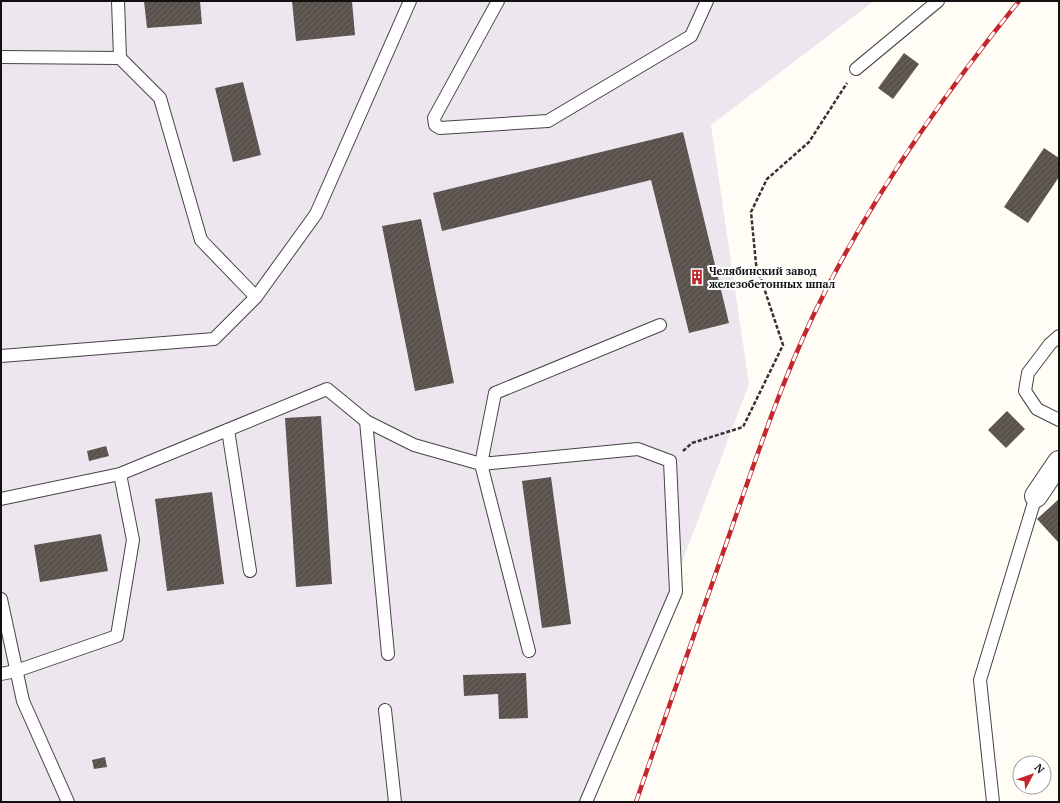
<svg xmlns="http://www.w3.org/2000/svg" width="1060" height="803" font-family="'PT Serif',serif">
<style>
.industrial{fill:#eee6ef}
.building{fill:url(#building-hatch)}
.lines{fill:none;stroke-linecap:round;stroke-linejoin:round}
.service-casing{stroke:#444;stroke-width:14}
.minor-casing{stroke:#444;stroke-width:24}
.path{stroke:#333;stroke-width:2.5;stroke-dasharray:4 2;stroke-linecap:butt}
.service{stroke:#fff;stroke-width:12}
.minor{stroke:#fff;stroke-width:22}
.rail-casing{stroke:#c4262e;stroke-width:4.5}
.rail{stroke:#fff;stroke-width:3;stroke-dasharray:9;stroke-linecap:butt}
.labels{text-anchor:middle;stroke-width:4;stroke-linejoin:round;paint-order:stroke}
.poi-label{font-size:11px;font-weight:bold;fill:#111;stroke:#fff;text-anchor:start}
</style>
<defs>
<pattern id="building-hatch" width="6" height="6" patternUnits="userSpaceOnUse"><rect width="6" height="6" fill="#5a524d"/><path d="M-1 1l2-2M0 6l6-6M5 7l2-2" fill="none" stroke="#6d6662"/></pattern>
</defs>
<rect width="100%" height="100%" fill="#fffdf5"/>
<polygon class="industrial" points="1,1 874,1 711,125 749,384 592,802 1,802"/>
<g class="building">
<polygon points="144,1 200,1 202,24 147,28"/>
<polygon points="292,1 352,1 355,35 296,41"/>
<polygon points="904,53 919,64 893,99 878,88"/>
<polygon points="243,82 261,155 233,162 215,88"/>
<polygon points="683,132 729,323 689,333 651,180 442,231 433,193"/>
<polygon points="1044,148 1059,158 1059,177 1028,223 1004,207"/>
<polygon points="421,219 454,383 415,391 382,226"/>
<polygon points="1007,411 1025,429 1006,448 988,430"/>
<polygon points="321,416 332,584 296,587 285,418"/>
<polygon points="106,446 109,456 89,461 87,451"/>
<polygon points="551,477 571,624 542,628 522,481"/>
<polygon points="212,492 224,584 167,591 155,499"/>
<polygon points="1059,499 1059,541 1058,542 1037,519"/>
<polygon points="101,534 108,571 40,582 34,545"/>
<polygon points="526,673 528,718 499,719 498,694 464,696 463,675"/>
<polygon points="105,757 107,767 94,769 92,760"/>
</g>
<g class="lines">
<g class="service-casing">
<g id="service">
<polyline points="118,1 120,58 160,98 201,240 256,297"/>
<polyline points="498,1 434,118 435,125 440,128 548,121 691,36 707,1"/>
<polyline points="1,57 120,58"/>
<polyline points="856,69 938,1"/>
<polyline points="1059,336 1050,344 1028,373 1025,391 1037,409 1059,420"/>
<polyline points="1,356 214,339 256,297 316,214 410,1"/>
<polyline points="366,421 388,654"/>
<polyline points="228,430 250,571"/>
<polyline points="1,499 120,474 327,389 366,421 414,445 481,464 638,449 670,461 676,592 586,802"/>
<polyline points="1,599 23,701 68,802"/>
<polyline points="529,651 481,464 495,393 660,325"/>
<polyline points="1,674 16,671 117,636 133,540 120,474"/>
<polyline points="385,710 395,802"/>
<polyline points="993,802 980,680 1036,496"/>
</g>
</g>
<g class="minor-casing">
<polyline id="minor" points="1036,496 1059,462"/>
</g>
<polyline class="path" points="683,451 692,443 743,427 783,345 756,264 751,212 767,179 809,142 847,83"/>
<use href="#service" class="service"/>
<use href="#minor" class="minor"/>
<g class="rail-casing">
<path id="rail" d="M636,802C667,711 699,621 731,530C756,458 780,386 813,316C867,203 940,99 1019,1"/>
</g>
<use href="#rail" class="rail"/>
</g>
<defs>
<g id="building-bare" transform="scale(1.2)"><path d="M-4-6H4V6H1V3H-1V6H-4ZM-2.5-4.3h1.7v1.8h-1.7ZM.8-4.3h1.7v1.8H.8ZM-2.5-1h1.7V.8h-1.7ZM.8-1h1.7V.8H.8Z" fill="#c4262e" stroke="#fff" stroke-width="2.5" paint-order="stroke"/></g>
</defs>
<g fill-rule="evenodd">
<use href="#building-bare" x="697" y="277"/>
</g>
<g class="labels">
<g class="poi-label">
<text x="709" y="275">Челябинский завод<tspan x="709" dy="13">железобетонных шпал</tspan></text>
</g>
</g>
<rect width="1060" height="803" fill="none" stroke="#111111" stroke-width="4"/>
<g transform="translate(1032 775) rotate(49)"><circle r="19" fill="#ffffff" stroke="#a0a0a0"/>
<path d="M0-3L7 15L0 10L-7 15Z" fill="#c4262e"/>
<text y="-6" font-size="11" font-weight="bold" text-anchor="middle" fill="#111111">N</text>
</g>
</svg>
